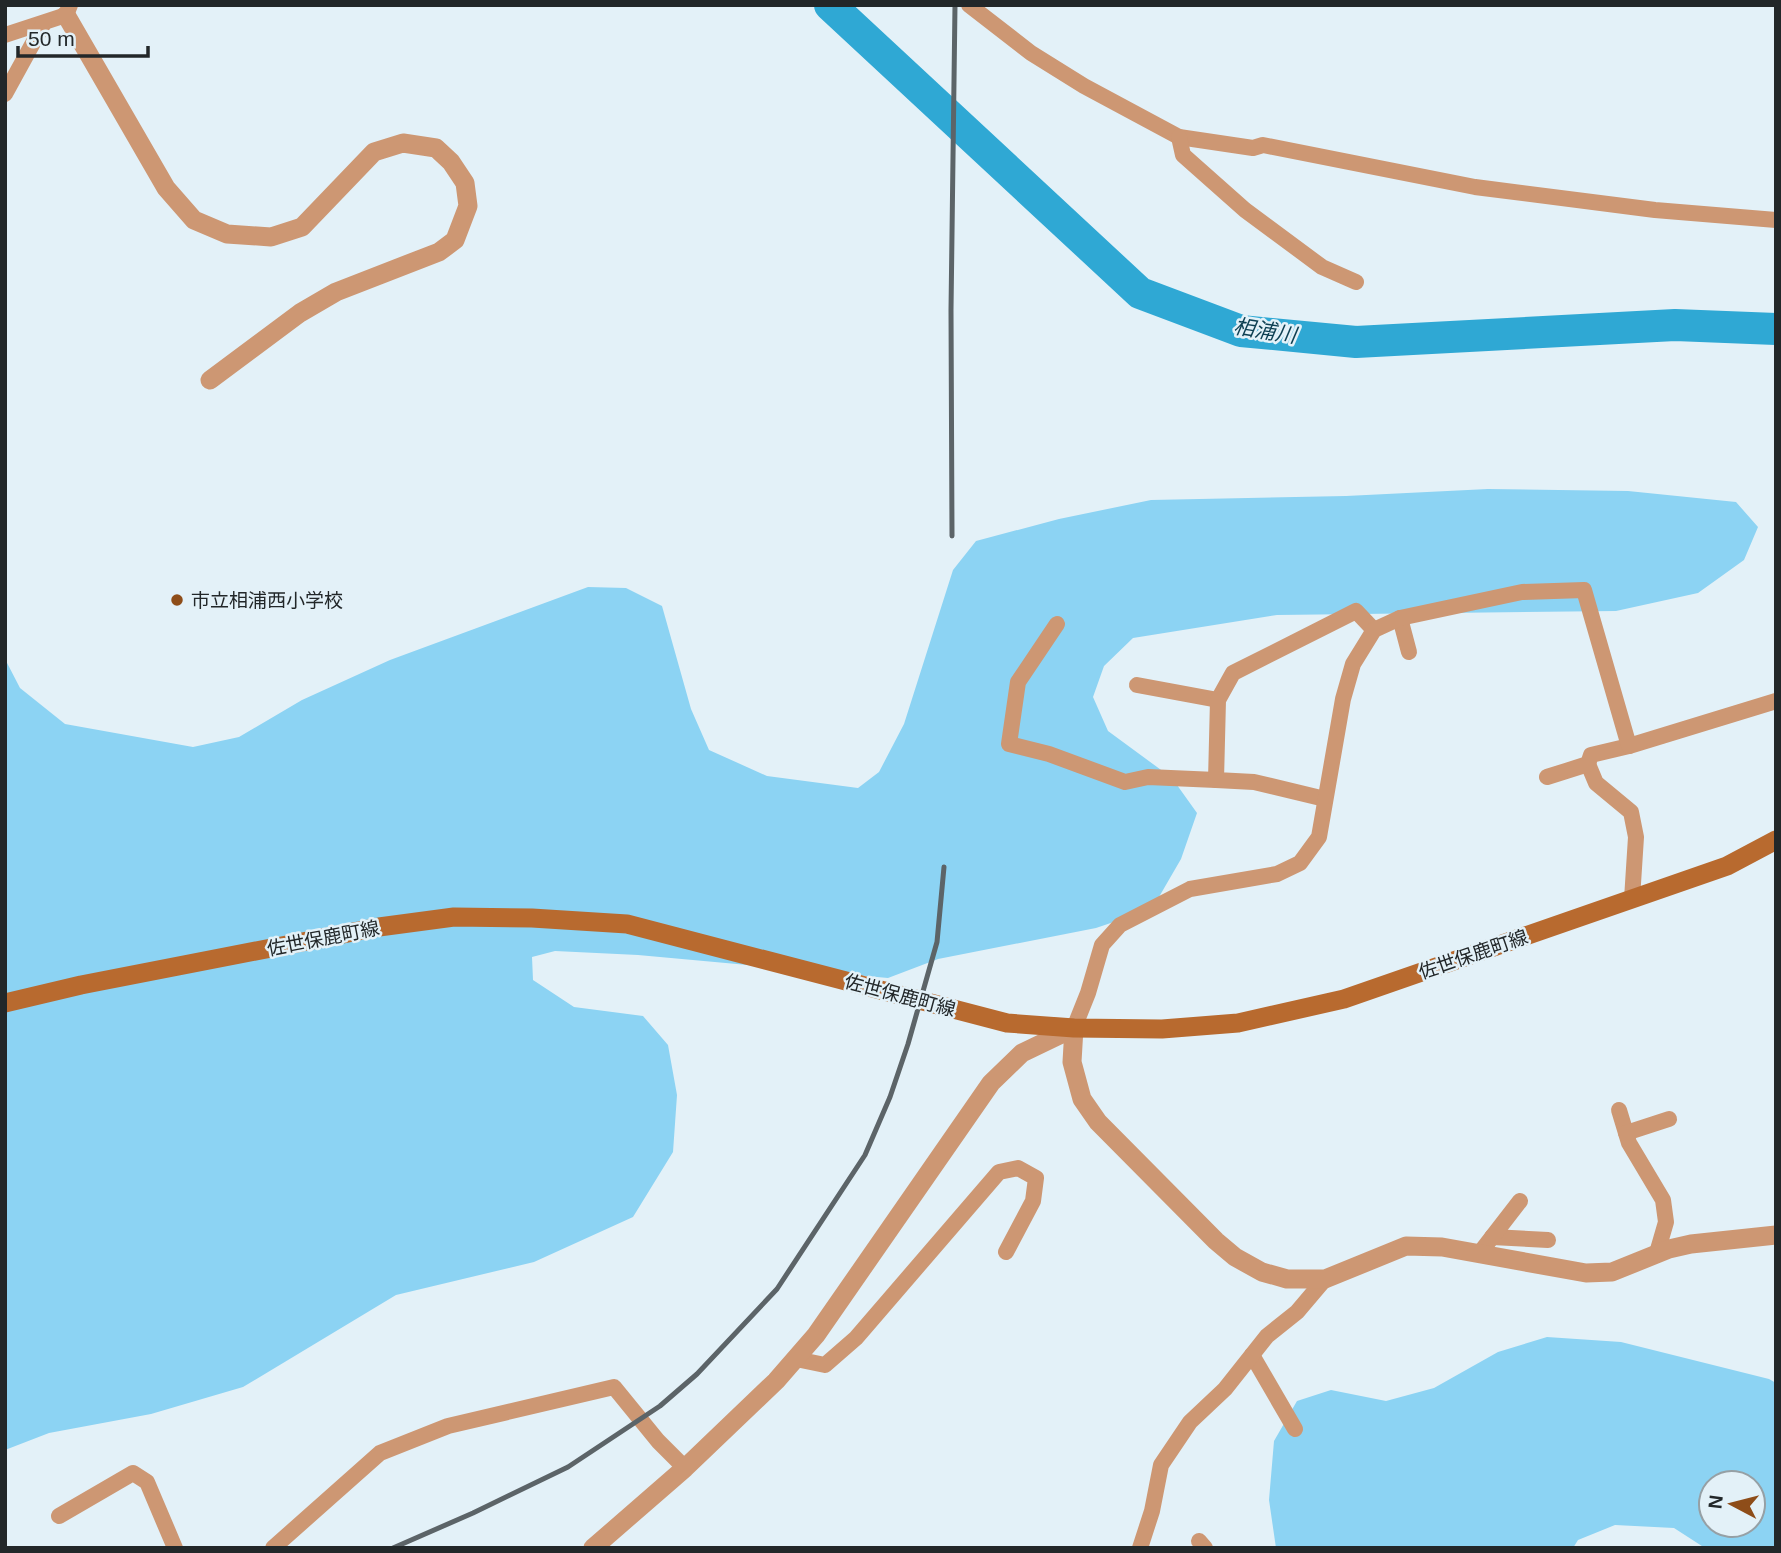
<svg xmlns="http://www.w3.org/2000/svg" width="1781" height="1553" font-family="Helvetica,'Noto Sans JP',sans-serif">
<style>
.green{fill:#8cd3f3;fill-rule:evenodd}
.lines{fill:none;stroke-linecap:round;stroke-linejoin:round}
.river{stroke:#2fa8d4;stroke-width:32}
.minor{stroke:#cd9773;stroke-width:16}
.tertiary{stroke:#cd9773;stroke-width:19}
.secondary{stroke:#b86a2f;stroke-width:19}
.rail{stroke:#5c6468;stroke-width:5}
.poi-dot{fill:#8e4d19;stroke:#e3f1f8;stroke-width:2.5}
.labels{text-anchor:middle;stroke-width:5;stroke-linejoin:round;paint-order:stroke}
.poi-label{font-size:19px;fill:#222729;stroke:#e3f1f8;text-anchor:start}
.street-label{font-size:19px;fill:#222729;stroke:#e3f1f8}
.water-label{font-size:21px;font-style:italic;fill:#0d3f52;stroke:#e3f1f8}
</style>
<rect width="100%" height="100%" fill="#e3f1f8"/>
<g class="green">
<polygon points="1488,489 1628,491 1736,502 1758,527 1744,560 1698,593 1616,611 1277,615 1133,638 1104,666 1093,697 1108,731 1172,778 1197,813 1181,859 1152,909 1096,928 938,959 888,978 638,955 555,951 532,957 533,980 574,1007 643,1016 668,1045 677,1095 673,1152 633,1217 534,1262 396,1295 243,1387 151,1414 49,1433 5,1450 5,659 20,688 65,724 193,747 239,737 302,700 390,660 588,587 626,588 662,606 691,709 709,750 767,776 858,788 879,772 904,724 953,570 976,541 1059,519 1151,500 1346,496"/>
<path d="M1547,1337L1621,1342L1769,1379L1776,1383V1548H1705L1674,1528L1615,1525L1578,1540L1573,1548H1276L1269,1500L1274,1441L1297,1401L1331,1390L1386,1401L1434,1388L1498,1352ZM1711,1483H1753V1525H1711Z"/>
</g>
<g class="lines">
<polyline class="river" points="830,5 1140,293 1241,331 1356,342 1675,325 1776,329"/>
<g class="minor">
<polyline points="969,5 1031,53 1084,86 1179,137 1253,148 1263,145 1475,187 1655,210 1776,220"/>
<polyline points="5,35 66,15 70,5"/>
<polyline points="5,94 44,23"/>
<polyline points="1179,137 1183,155 1245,210 1322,267 1356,282"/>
<polyline points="1400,618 1409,652"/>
<polyline points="1057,624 1018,682 1009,744 1049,754 1125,782 1148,777 1216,780"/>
<polyline points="1137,685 1218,700"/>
<polyline points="1588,764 1596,783 1631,812 1636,837 1632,899"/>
<polyline points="1547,777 1588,764 1591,755 1629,746"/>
<polyline points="1325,799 1254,782 1216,780 1218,700 1233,673 1356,611 1374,630"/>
<polyline points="1074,1028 1088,993 1102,945 1120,925 1190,889 1277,874 1300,863 1319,837 1343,699 1353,664 1374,630 1400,618 1522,592 1584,590 1629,746 1776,701"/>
<polyline points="1619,1110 1629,1143 1663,1200 1666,1222 1657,1253"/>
<polyline points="1626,1133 1669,1119"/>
<polyline points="1492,1237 1548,1240"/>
<polyline points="1479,1254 1520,1201"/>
<polyline points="1252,1355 1295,1429"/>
<polyline points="796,1359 825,1365 856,1338 999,1172 1018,1168 1036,1178 1033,1201 1006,1252"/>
<polyline points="59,1516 133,1473 147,1482 175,1548"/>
<polyline points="1199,1541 1205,1548"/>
<polyline points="273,1548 380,1453 448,1426 614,1387 658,1441 685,1468"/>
<polyline points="1140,1548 1152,1511 1161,1465 1190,1422 1225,1389 1267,1336 1297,1312 1325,1279"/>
</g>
<g class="tertiary">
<polyline points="66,15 166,188 194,220 227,234 271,237 302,227 374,152 403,143 436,148 451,162 465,183 468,206 455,240 439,252 336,292 300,313 210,380"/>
<polyline points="593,1548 685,1468 776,1381 816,1335 991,1083 1022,1053 1074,1028 1072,1062 1082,1099 1098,1122 1216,1241 1235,1257 1262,1272 1287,1279 1325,1279 1406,1246 1442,1247 1586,1273 1612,1272 1669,1249 1691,1244 1776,1235"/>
</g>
<polyline class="secondary" points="5,1003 81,985 379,927 454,917 532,918 627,924 1007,1023 1074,1028 1162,1029 1238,1023 1344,999 1727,866 1776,840"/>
<g class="rail">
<polyline points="952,536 951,310 955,5"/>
<polyline points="393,1548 473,1513 568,1467 660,1406 697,1374 777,1289 865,1155 890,1097 908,1044 937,942 944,867"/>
</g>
</g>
<circle class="poi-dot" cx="177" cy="600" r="7"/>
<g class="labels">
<g class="poi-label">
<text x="191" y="607">市立相浦西小学校</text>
</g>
<g class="street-label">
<text transform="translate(323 938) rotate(-11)" y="7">佐世保鹿町線</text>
<text transform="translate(1473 954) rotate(-19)" y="7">佐世保鹿町線</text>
<text transform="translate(900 995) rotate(15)" y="7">佐世保鹿町線</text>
</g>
<g class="water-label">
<text transform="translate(1265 331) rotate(9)" y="7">相浦川</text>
</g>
</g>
<rect width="1781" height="1553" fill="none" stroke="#222729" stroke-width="14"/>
<g transform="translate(1732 1504) rotate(277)"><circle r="33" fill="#e3f1f8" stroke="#96a0a5" stroke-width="2"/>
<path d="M0-5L12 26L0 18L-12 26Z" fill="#8e4d19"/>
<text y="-10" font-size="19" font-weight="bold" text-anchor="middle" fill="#222729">N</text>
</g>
<path d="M18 46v10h130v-10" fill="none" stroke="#222729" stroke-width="3.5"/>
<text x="28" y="46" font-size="21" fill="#222729" stroke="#e3f1f8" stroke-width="5" paint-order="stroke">50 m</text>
</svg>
